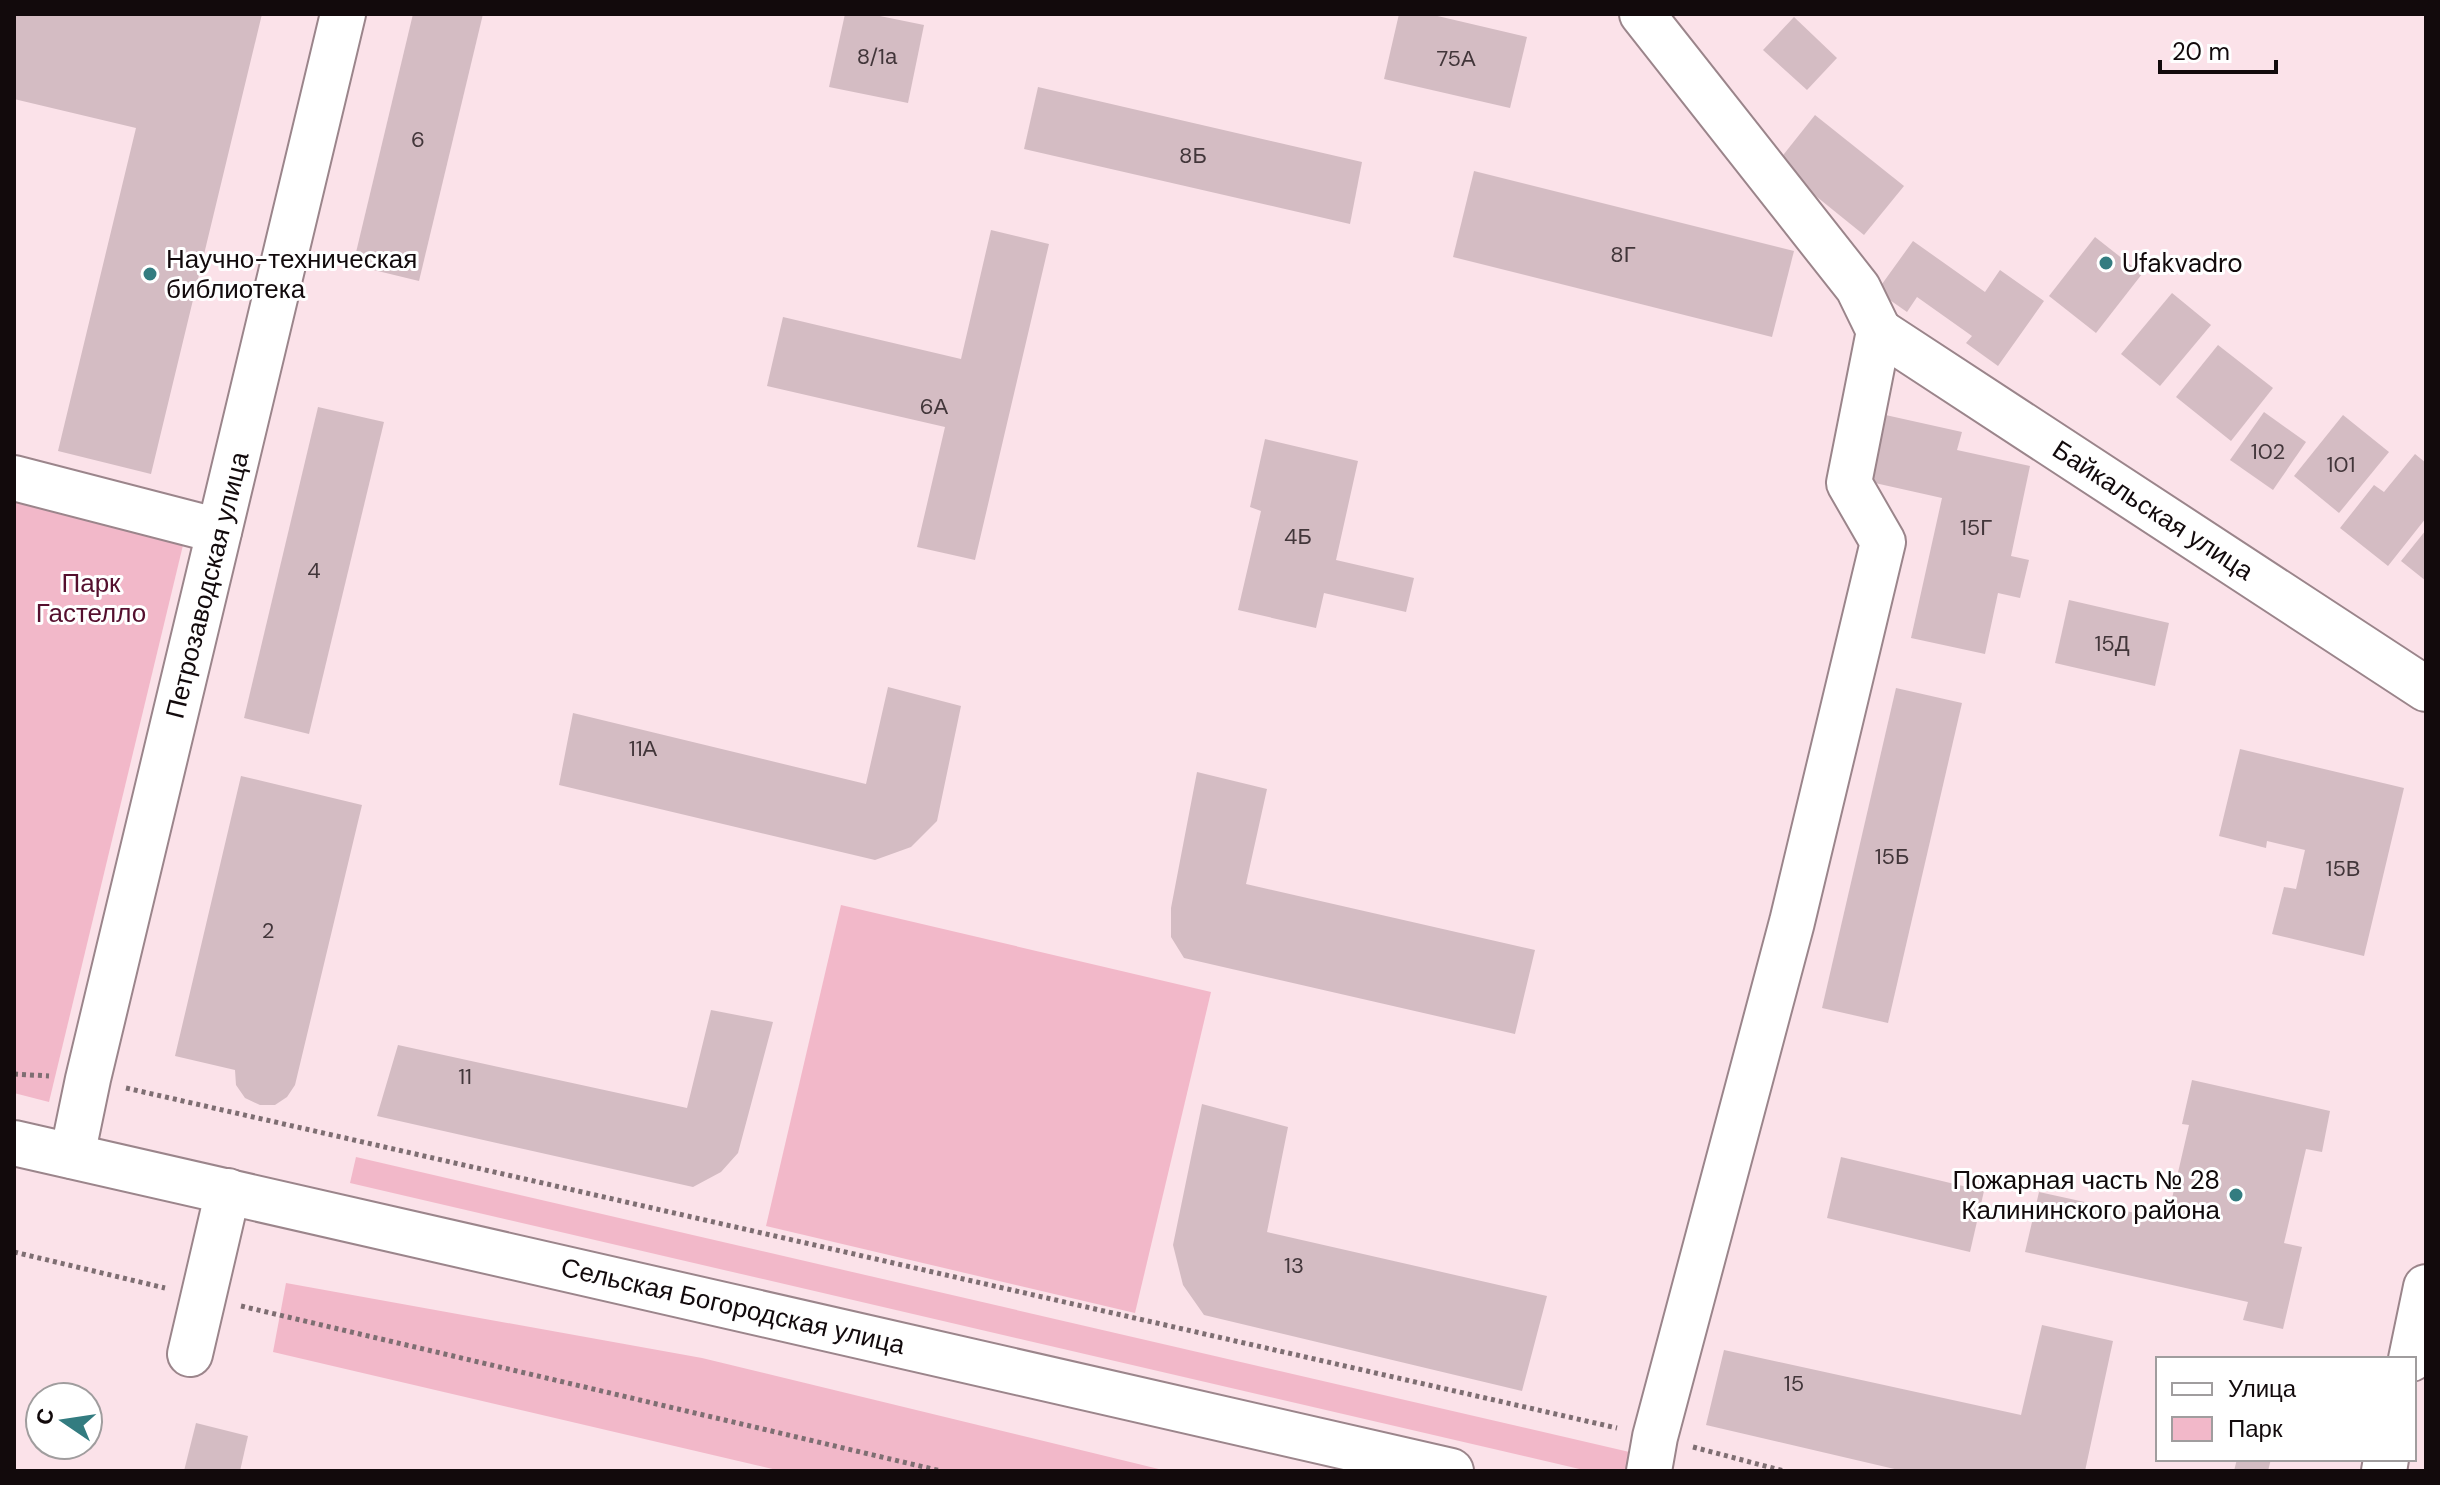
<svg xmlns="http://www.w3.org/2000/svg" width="2440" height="1485" font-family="'DM Sans',sans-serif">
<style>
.green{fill:#f2b8c9}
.building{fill:#d4bcc3}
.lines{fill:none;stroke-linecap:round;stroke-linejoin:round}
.minor-casing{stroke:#9b858b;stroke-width:48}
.major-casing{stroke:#9b858b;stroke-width:48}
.path{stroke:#7e6e72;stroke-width:5;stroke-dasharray:4 4;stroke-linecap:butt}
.minor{stroke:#fff;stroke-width:44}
.major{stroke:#fff;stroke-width:44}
.poi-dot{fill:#337c80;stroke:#fff;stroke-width:3}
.labels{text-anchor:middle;stroke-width:6;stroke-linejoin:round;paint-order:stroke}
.number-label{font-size:22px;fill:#42363a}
.poi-label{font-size:26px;fill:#120a0c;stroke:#fff;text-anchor:start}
.street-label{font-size:26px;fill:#120a0c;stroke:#fff}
.park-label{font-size:26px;fill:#550f2e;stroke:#fff}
</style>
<rect width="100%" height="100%" fill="#fbe2e9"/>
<g class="green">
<polygon points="14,501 184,541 49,1102 14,1093"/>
<polygon points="841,905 1211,992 1135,1313 766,1226"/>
<polygon points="356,1157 1638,1454 1634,1471 1588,1471 350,1183"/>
<polygon points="286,1283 702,1358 1167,1471 781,1471 273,1352"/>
</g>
<g class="building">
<polygon points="14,14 262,14 151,474 58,451 136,128 14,99"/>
<polygon points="413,14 483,14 419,281 353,265"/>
<polygon points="845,14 870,14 924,25 908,103 829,87"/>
<polygon points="1399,14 1429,14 1527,37 1510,108 1384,79"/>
<polygon points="1794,17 1837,58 1807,90 1763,50"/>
<polygon points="1038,87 1362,162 1350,224 1024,149"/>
<polygon points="1815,115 1904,186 1864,235 1776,164"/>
<polygon points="1474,171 1794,251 1772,337 1453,257"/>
<polygon points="991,230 1049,244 975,560 917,547 945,427 767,386 783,317 961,359"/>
<polygon points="2095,237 2142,274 2096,333 2049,296"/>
<polygon points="1913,241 1985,292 2000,270 2044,301 1998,366 1966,343 1972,336 1917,297 1907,312 1877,291"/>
<polygon points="2172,293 2211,325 2160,386 2121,354"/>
<polygon points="2218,345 2273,388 2231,441 2176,397"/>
<polygon points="318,407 384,422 309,734 244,718"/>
<polygon points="1872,412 1962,432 1957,450 2030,466 2011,556 2029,560 2020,598 1998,593 1985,654 1911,638 1942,498 1857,479"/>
<polygon points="2264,412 2306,442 2273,490 2230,460"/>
<polygon points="2343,415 2389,452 2339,513 2294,476"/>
<polygon points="1265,439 1358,461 1336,560 1414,578 1406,612 1324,593 1316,628 1238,610 1261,511 1250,507"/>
<polygon points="2415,454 2426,463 2426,518 2388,566 2340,528 2374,485 2384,492"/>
<polygon points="2426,530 2426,581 2401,561"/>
<polygon points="2069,600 2169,623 2155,686 2055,663"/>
<polygon points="888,687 961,706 937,821 911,847 875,860 559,785 573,713 866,784"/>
<polygon points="1896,688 1962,703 1888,1023 1822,1008"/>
<polygon points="2240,749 2404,788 2364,956 2272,934 2284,887 2296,889 2305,850 2267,841 2266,848 2219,836"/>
<polygon points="1197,772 1267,789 1246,884 1535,950 1515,1034 1184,958 1171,937 1171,908"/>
<polygon points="241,776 362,805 295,1085 287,1097 275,1105 260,1105 245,1098 236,1085 235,1070 175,1056"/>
<polygon points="711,1010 773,1022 738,1153 721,1172 693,1187 377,1116 398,1045 687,1108"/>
<polygon points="2192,1080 2330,1111 2322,1152 2306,1149 2284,1243 2302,1247 2283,1329 2243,1320 2248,1302 2025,1252 2039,1192 2167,1220 2189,1125 2182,1124"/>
<polygon points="1202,1104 1288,1127 1267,1232 1547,1296 1522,1391 1204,1315 1183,1285 1173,1245"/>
<polygon points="1841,1157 1984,1191 1970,1252 1827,1218"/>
<polygon points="2042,1325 2113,1341 2085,1471 1903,1471 1706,1425 1724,1350 2021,1415"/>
<polygon points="196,1423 248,1436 240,1471 184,1471"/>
<polygon points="2237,1459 2271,1459 2268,1471 2234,1471"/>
</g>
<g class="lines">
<g class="minor-casing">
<g id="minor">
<polyline points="1642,14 1858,288 1879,331 1849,483 1883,542 1792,922 1655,1437 1649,1471"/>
<polyline points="1879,331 2426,689"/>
<polyline points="14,478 219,531"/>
<polyline points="72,1156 88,1079 343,14"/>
<polyline points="190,1354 228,1191"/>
<polyline points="2411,1359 2426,1287"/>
<polyline points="2384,1471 2386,1459"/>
</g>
</g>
<g class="major-casing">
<polyline id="major" points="14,1143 1451,1471"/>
</g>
<g class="path">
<polyline points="14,1074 49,1076"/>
<polyline points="126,1088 1617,1428"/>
<polyline points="14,1252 165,1288"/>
<polyline points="241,1306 941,1471"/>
<polyline points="1693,1447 1784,1471"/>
</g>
<use href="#minor" class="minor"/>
<use href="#major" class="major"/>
</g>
<g class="poi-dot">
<circle cx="2106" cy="263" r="8"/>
<circle cx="150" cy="274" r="8"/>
<circle cx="2236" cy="1195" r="8"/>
</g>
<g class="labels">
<g class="number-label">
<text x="877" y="64">8/1а</text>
<text x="1456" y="66">75А</text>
<text x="418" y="147">6</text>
<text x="1193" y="163">8Б</text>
<text x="1623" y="262">8Г</text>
<text x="934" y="414">6А</text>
<text x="2268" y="459">102</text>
<text x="2341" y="472">101</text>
<text x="1976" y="535">15Г</text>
<text x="1298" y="544">4Б</text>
<text x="314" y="578">4</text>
<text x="2112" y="651">15Д</text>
<text x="643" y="756">11А</text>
<text x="1892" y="864">15Б</text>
<text x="2343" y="876">15В</text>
<text x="268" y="938">2</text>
<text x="465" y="1084">11</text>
<text x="1294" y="1273">13</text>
<text x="1794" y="1391">15</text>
</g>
<g class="poi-label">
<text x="166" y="268">Научно-техническая<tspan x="166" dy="30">библиотека</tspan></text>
<text x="2122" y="272">Ufakvadro</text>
<text x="2220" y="1189" text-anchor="end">Пожарная часть № 28<tspan x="2220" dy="30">Калининского района</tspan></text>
</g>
<g class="street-label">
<text transform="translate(2153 510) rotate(33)" y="9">Байкальская улица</text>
<text transform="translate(207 585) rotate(-76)" y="9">Петрозаводская улица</text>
<text transform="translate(733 1306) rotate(13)" y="9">Сельская Богородская улица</text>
</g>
<g class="park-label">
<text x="91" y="592">Парк<tspan x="91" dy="30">Гастелло</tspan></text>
</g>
</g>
<rect width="2440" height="1485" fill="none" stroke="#120a0c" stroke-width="32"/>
<rect x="2156" y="1357" width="260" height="104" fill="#ffffff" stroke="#a09d9e" stroke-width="2"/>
<rect x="2172" y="1383" width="40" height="12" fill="#ffffff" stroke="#a09d9e" stroke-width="2"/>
<text x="2228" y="1397" font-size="24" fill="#120a0c">Улица</text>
<rect x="2172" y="1417" width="40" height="24" fill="#f2b8c9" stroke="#a09d9e" stroke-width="2"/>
<text x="2228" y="1437" font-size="24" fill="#120a0c">Парк</text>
<g transform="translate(64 1421) rotate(283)"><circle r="38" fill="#ffffff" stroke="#a09d9e" stroke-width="2"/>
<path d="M0-6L14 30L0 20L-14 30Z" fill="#337c80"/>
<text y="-12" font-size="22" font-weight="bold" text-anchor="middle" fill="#120a0c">С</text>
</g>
<path d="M2160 60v12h116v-12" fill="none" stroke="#120a0c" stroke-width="4"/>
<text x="2172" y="60" font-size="24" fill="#120a0c" stroke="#ffffff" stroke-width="6" paint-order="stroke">20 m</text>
</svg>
